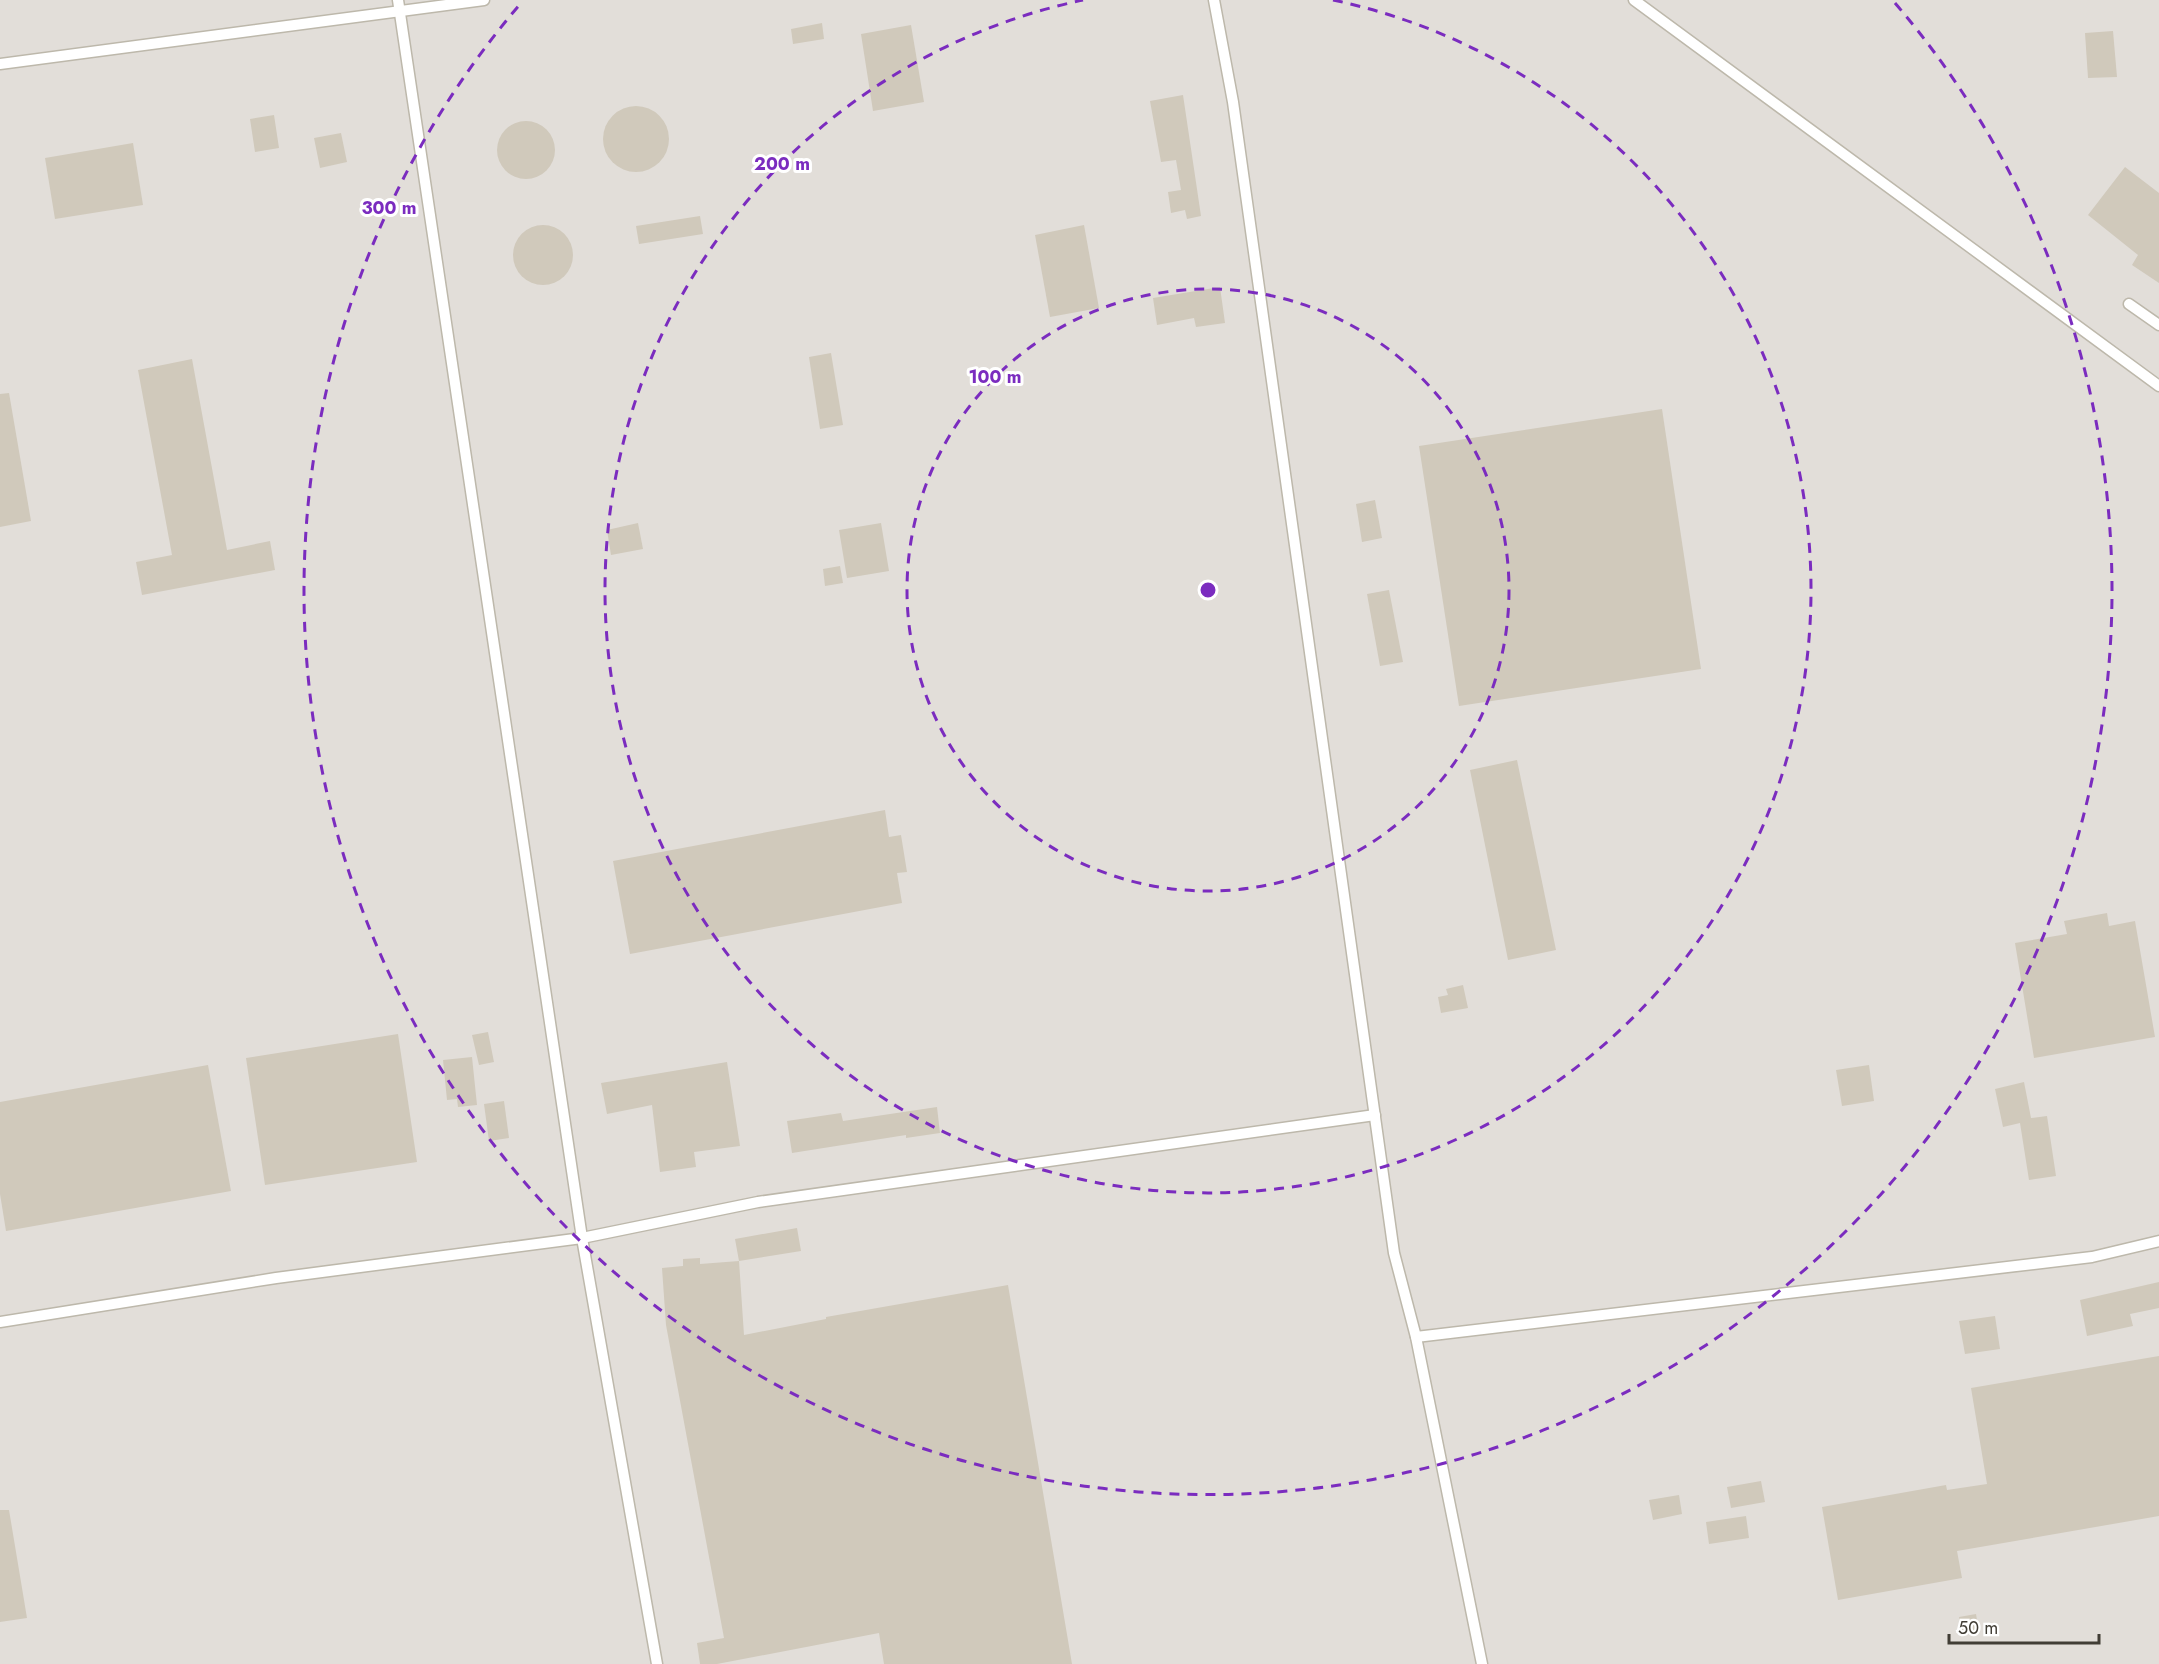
<svg xmlns="http://www.w3.org/2000/svg" width="2159" height="1664" font-family="Jost,sans-serif">
<style>
.industrial{fill:#e2ded9}
.building{fill:#d0c9bb}
.lines{fill:none;stroke-linecap:round;stroke-linejoin:round}
.service-casing{stroke:#bdb8ab;stroke-width:13}
.service{stroke:#fff;stroke-width:10}
.ring{fill:none;stroke:#7b2cbf;stroke-width:3;stroke-dasharray:10 8}
.centre{fill:#7b2cbf;stroke:#fff;stroke-width:3}
.ring-label{font-size:18px;text-anchor:middle;font-weight:bold;fill:#7b2cbf;stroke:#fff;stroke-width:6;stroke-linejoin:round;paint-order:stroke}
</style>
<rect width="100%" height="100%" fill="#f0ede4"/>
<rect class="industrial" x="0" y="0" width="2159" height="1664"/>
<g class="building">
<polygon points="822,23 824,39 793,44 791,29"/>
<polygon points="911,25 924,102 873,111 861,34"/>
<polygon points="2113,31 2117,77 2088,78 2085,33"/>
<polygon points="1183,95 1201,216 1187,219 1185,210 1171,213 1168,192 1181,190 1176,160 1161,162 1150,101"/>
<circle cx="636" cy="139" r="33"/>
<polygon points="274,115 279,148 255,152 250,119"/>
<circle cx="526" cy="150" r="29"/>
<polygon points="341,133 347,162 320,168 314,138"/>
<polygon points="133,143 143,205 55,219 45,158"/>
<polygon points="2125,167 2159,193 2159,283 2132,265 2138,255 2088,215"/>
<polygon points="700,216 703,234 639,244 636,226"/>
<polygon points="1084,225 1099,308 1050,317 1035,235"/>
<circle cx="543" cy="255" r="30"/>
<polygon points="1220,287 1225,323 1196,327 1194,318 1157,325 1153,298"/>
<polygon points="831,353 843,425 820,429 809,357"/>
<polygon points="192,359 227,550 270,541 275,570 142,595 136,562 172,555 138,370"/>
<polygon points="9,393 31,521 0,527 0,394"/>
<polygon points="1662,409 1701,669 1459,706 1419,446"/>
<polygon points="1375,500 1382,538 1362,542 1356,504"/>
<polygon points="638,523 643,549 611,555 607,530"/>
<polygon points="881,523 889,571 847,578 839,530"/>
<polygon points="840,566 843,583 825,586 823,569"/>
<polygon points="1389,590 1403,662 1380,666 1367,594"/>
<polygon points="1517,760 1556,950 1508,960 1470,770"/>
<polygon points="885,810 889,837 901,835 907,872 897,873 902,903 630,954 613,861"/>
<polygon points="2107,913 2109,926 2135,921 2155,1037 2034,1058 2015,943 2067,934 2064,921"/>
<polygon points="1463,985 1468,1008 1441,1013 1438,997 1448,995 1446,989"/>
<polygon points="488,1032 494,1062 479,1065 472,1035"/>
<polygon points="398,1034 417,1162 265,1185 246,1058"/>
<polygon points="472,1057 477,1105 458,1107 457,1099 447,1100 443,1060"/>
<polygon points="727,1062 740,1146 694,1152 696,1167 660,1172 652,1105 607,1114 601,1083"/>
<polygon points="208,1065 231,1191 6,1231 0,1194 0,1102"/>
<polygon points="1869,1065 1874,1101 1842,1106 1836,1070"/>
<polygon points="2024,1082 2031,1118 2047,1116 2056,1176 2029,1180 2020,1123 2003,1127 1995,1089"/>
<polygon points="504,1101 509,1138 489,1141 484,1104"/>
<polygon points="937,1107 940,1133 906,1138 906,1135 792,1153 787,1121 841,1113 843,1121"/>
<polygon points="797,1228 801,1251 739,1261 744,1335 826,1319 826,1317 1008,1285 1072,1664 884,1664 879,1633 717,1664 700,1664 697,1643 724,1638 666,1325 662,1268 683,1266 683,1259 700,1258 700,1264 739,1261 735,1239"/>
<polygon points="2159,1282 2159,1308 2130,1314 2133,1326 2087,1336 2080,1300"/>
<polygon points="1995,1316 2000,1349 1965,1354 1959,1321"/>
<polygon points="2159,1356 2159,1516 1957,1551 1962,1578 1838,1600 1822,1507 1946,1485 1947,1490 1987,1484 1971,1388"/>
<polygon points="1761,1481 1765,1502 1731,1508 1727,1487"/>
<polygon points="1679,1495 1682,1514 1653,1520 1649,1500"/>
<polygon points="0,1510 9,1510 27,1618 0,1622"/>
<polygon points="1746,1516 1749,1538 1709,1544 1706,1522"/>
<polygon points="1976,1614 1979,1632 1961,1634 1959,1617"/>
</g>
<g class="lines">
<g class="service-casing">
<g id="service">
<polyline points="398,0 582,1238 657,1664"/>
<polyline points="1214,0 1233,102 1394,1253 1416,1337 1482,1664"/>
<polyline points="1634,0 2159,386"/>
<polyline points="0,64 484,0"/>
<polyline points="2129,304 2159,325"/>
<polyline points="0,1322 276,1278 582,1238 758,1202 1375,1115"/>
<polyline points="1416,1337 2092,1257 2159,1241"/>
</g>
</g>
<use href="#service" class="service"/>
</g>
<g class="ring">
<circle cx="1208" cy="590" r="301"/>
<path d="M1333 0A603 603 0 1 1 1083 0"/>
<path d="M1895 3A904 904 0 1 1 521 3"/>
</g>
<circle cx="1208" cy="590" r="9" class="centre"/>
<g class="ring-label">
<text x="782" y="170">200 m</text>
<text x="389" y="214">300 m</text>
<text x="995" y="383">100 m</text>
</g>
<path d="M1949 1634v9h150v-9" fill="none" stroke="#413d35" stroke-width="3"/>
<text x="1958" y="1634" font-size="18" fill="#413d35" stroke="#ffffff" stroke-width="4.5" paint-order="stroke">50 m</text>
</svg>
